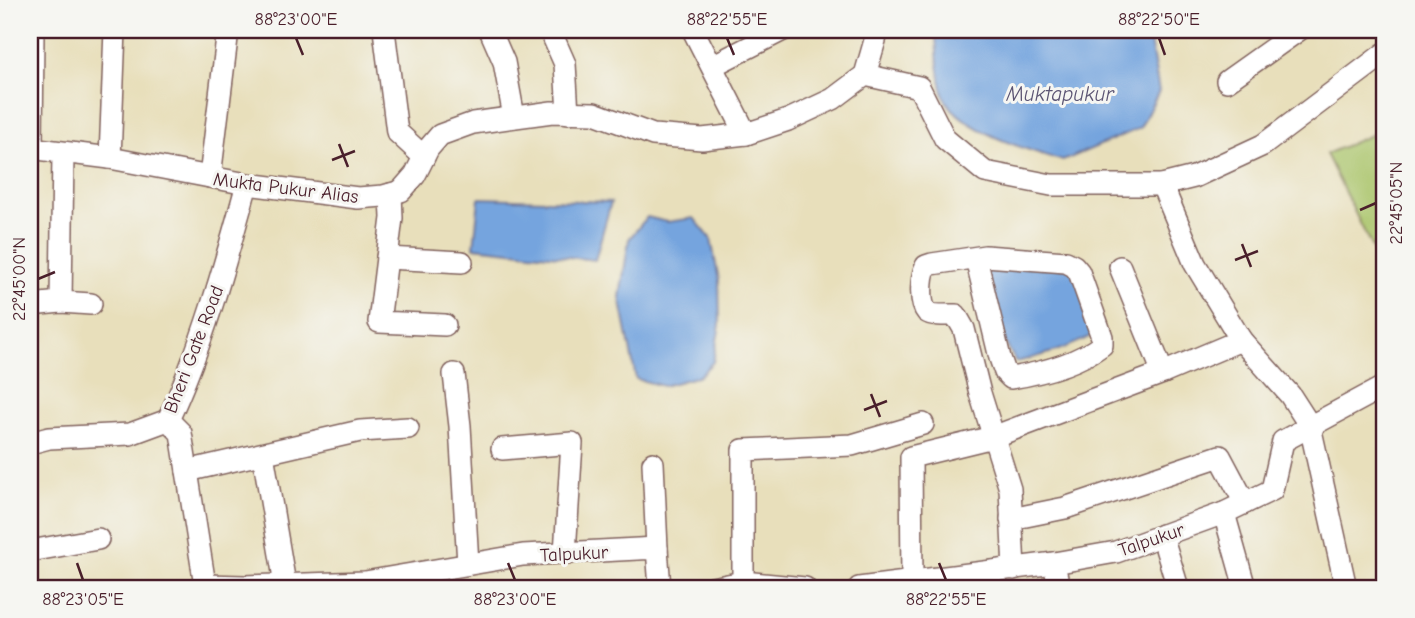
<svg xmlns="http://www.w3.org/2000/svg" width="1415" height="618" font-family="'Comic Neue',sans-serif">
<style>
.green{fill:#aac46a;stroke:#7a724a;stroke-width:2}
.water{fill:#74a4de;stroke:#5f6284;stroke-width:2}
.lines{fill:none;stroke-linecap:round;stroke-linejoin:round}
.minor-casing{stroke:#81625d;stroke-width:24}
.minor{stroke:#fff;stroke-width:21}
.ticks{fill:none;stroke:#4a1f2b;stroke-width:2.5}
.labels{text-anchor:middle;stroke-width:6;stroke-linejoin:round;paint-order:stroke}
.street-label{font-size:19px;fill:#4a1f2b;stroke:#f6f6f2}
.water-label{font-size:21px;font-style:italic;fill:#5b5473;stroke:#f6f6f2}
.neatline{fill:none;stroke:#4a1f2b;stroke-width:2.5}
.ticks-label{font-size:18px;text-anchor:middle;fill:#4a1f2b}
</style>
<rect width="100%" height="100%" fill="#f6f6f2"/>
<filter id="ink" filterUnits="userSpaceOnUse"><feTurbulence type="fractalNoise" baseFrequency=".0143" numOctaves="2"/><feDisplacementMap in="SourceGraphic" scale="14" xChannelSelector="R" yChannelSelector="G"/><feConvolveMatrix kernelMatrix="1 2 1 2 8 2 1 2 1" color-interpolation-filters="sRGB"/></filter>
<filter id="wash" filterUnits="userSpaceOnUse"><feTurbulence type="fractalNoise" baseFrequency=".00686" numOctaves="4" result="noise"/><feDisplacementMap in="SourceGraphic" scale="28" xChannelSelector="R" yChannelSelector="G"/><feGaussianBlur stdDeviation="1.57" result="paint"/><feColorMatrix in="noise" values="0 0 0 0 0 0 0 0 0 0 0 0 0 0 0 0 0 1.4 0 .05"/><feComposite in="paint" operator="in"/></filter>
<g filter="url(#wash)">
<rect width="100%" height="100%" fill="#e8dfbb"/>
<polygon class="green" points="1385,129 1385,274 1326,154"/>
<g class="water">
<path d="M936,30H1148L1159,91L1140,128L1063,161C1026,149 973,135 948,104C939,93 936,45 936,30Z"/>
<polygon points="479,198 611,202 595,260 474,247"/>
<polygon points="647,217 667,222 694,218 711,239 719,280 720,325 713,362 699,376 663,386 636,379 620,297 629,239"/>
<path d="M996,259L1082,270L1103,329C1076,346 1048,355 1016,362L1001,335L984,276Z"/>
</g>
</g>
<g filter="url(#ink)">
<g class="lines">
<g class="minor-casing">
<g id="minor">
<polyline points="384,30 397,132 424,157"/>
<polyline points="490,30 504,62 514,117"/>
<polyline points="550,30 565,64 568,113"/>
<polyline points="693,30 746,134"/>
<polyline points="712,66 783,30"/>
<polyline points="865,75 919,87 945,139 985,172 1051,185 1162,185 1194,177 1263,145 1385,53"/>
<polyline points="1227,81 1299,30"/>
<polyline points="30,148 110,158 247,184 358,198 383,196 401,191 415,175 428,149 440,135 473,123 552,112 594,113 653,135 702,139 746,134 788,120 833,99 865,75 878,30"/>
<polyline points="32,149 33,30"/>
<polyline points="110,158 115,30"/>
<polyline points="210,177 228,30"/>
<polyline points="1162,185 1195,264 1241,340"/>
<polyline points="391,194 392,218 379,322 445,325"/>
<polyline points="387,258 462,262"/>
<path d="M976,258L1000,358L1005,372L1011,378C1041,373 1078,363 1102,345V337L1079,272L1074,266L1066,262L985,256L932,264L926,266C921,276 919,303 927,312C932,316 949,315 956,315L964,329L980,393L1010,489L1014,569"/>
<polyline points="1120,267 1163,373"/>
<polyline points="61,302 63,153"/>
<polyline points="30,305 61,302 91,304"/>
<polyline points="454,374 460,426 468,564"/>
<polyline points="168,420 181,433 205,585 245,586 365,582 523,555 657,548 660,588"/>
<path d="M30,443L49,438L130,434L168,420C203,345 225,264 247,184"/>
<polyline points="502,449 572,443 565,553"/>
<polyline points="263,454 285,584"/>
<polyline points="653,463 657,548"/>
<polyline points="187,471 360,431 408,428"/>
<polyline points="1224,513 1245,588"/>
<polyline points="1011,519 1065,508 1220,456 1245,503"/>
<polyline points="1162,535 1178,588"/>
<polyline points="30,551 98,539"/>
<polyline points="1054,563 1059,588"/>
<polyline points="912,581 911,457 993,437 1163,373 1241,340 1290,395 1310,426 1346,588"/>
<polyline points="743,582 743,450 852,445 923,424"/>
<polyline points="712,588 743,582 805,588"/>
<polyline points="859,588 1054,563 1116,552 1224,513 1272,490 1283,441 1385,386"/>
</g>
</g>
<use href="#minor" class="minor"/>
</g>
</g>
<path class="ticks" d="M296,38L303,55M727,38L734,55M1159,38L1165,55M339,144L348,167M332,160L355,151M1360,210L1376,203M1242,244L1251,267M1235,260L1258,251M38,279L55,272M871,394L880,417M864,410L887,401M77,563L83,580M508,563L515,580M939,563L946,580"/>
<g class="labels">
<g class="street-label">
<text transform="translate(286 187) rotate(7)" y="7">Mukta Pukur Alias</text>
<text transform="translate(193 349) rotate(-69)" y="7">Bheri Gate Road</text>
<text transform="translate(1151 539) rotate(-19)" y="7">Talpukur</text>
<text transform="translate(574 553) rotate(-3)" y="7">Talpukur</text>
</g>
<g class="water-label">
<text x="1060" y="101">Muktapukur</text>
</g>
</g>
<rect width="1415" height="618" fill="none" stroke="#f6f6f2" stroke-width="77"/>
<rect x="38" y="38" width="1338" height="542" class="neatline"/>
<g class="ticks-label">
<text x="296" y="25">88°23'00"E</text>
<text x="727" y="25">88°22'55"E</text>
<text x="1159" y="25">88°22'50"E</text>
<text transform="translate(1396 203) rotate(-90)" y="6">22°45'05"N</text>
<text transform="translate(19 279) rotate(-90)" y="6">22°45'00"N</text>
<text x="83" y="605">88°23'05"E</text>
<text x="515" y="605">88°23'00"E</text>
<text x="946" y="605">88°22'55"E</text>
</g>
</svg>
